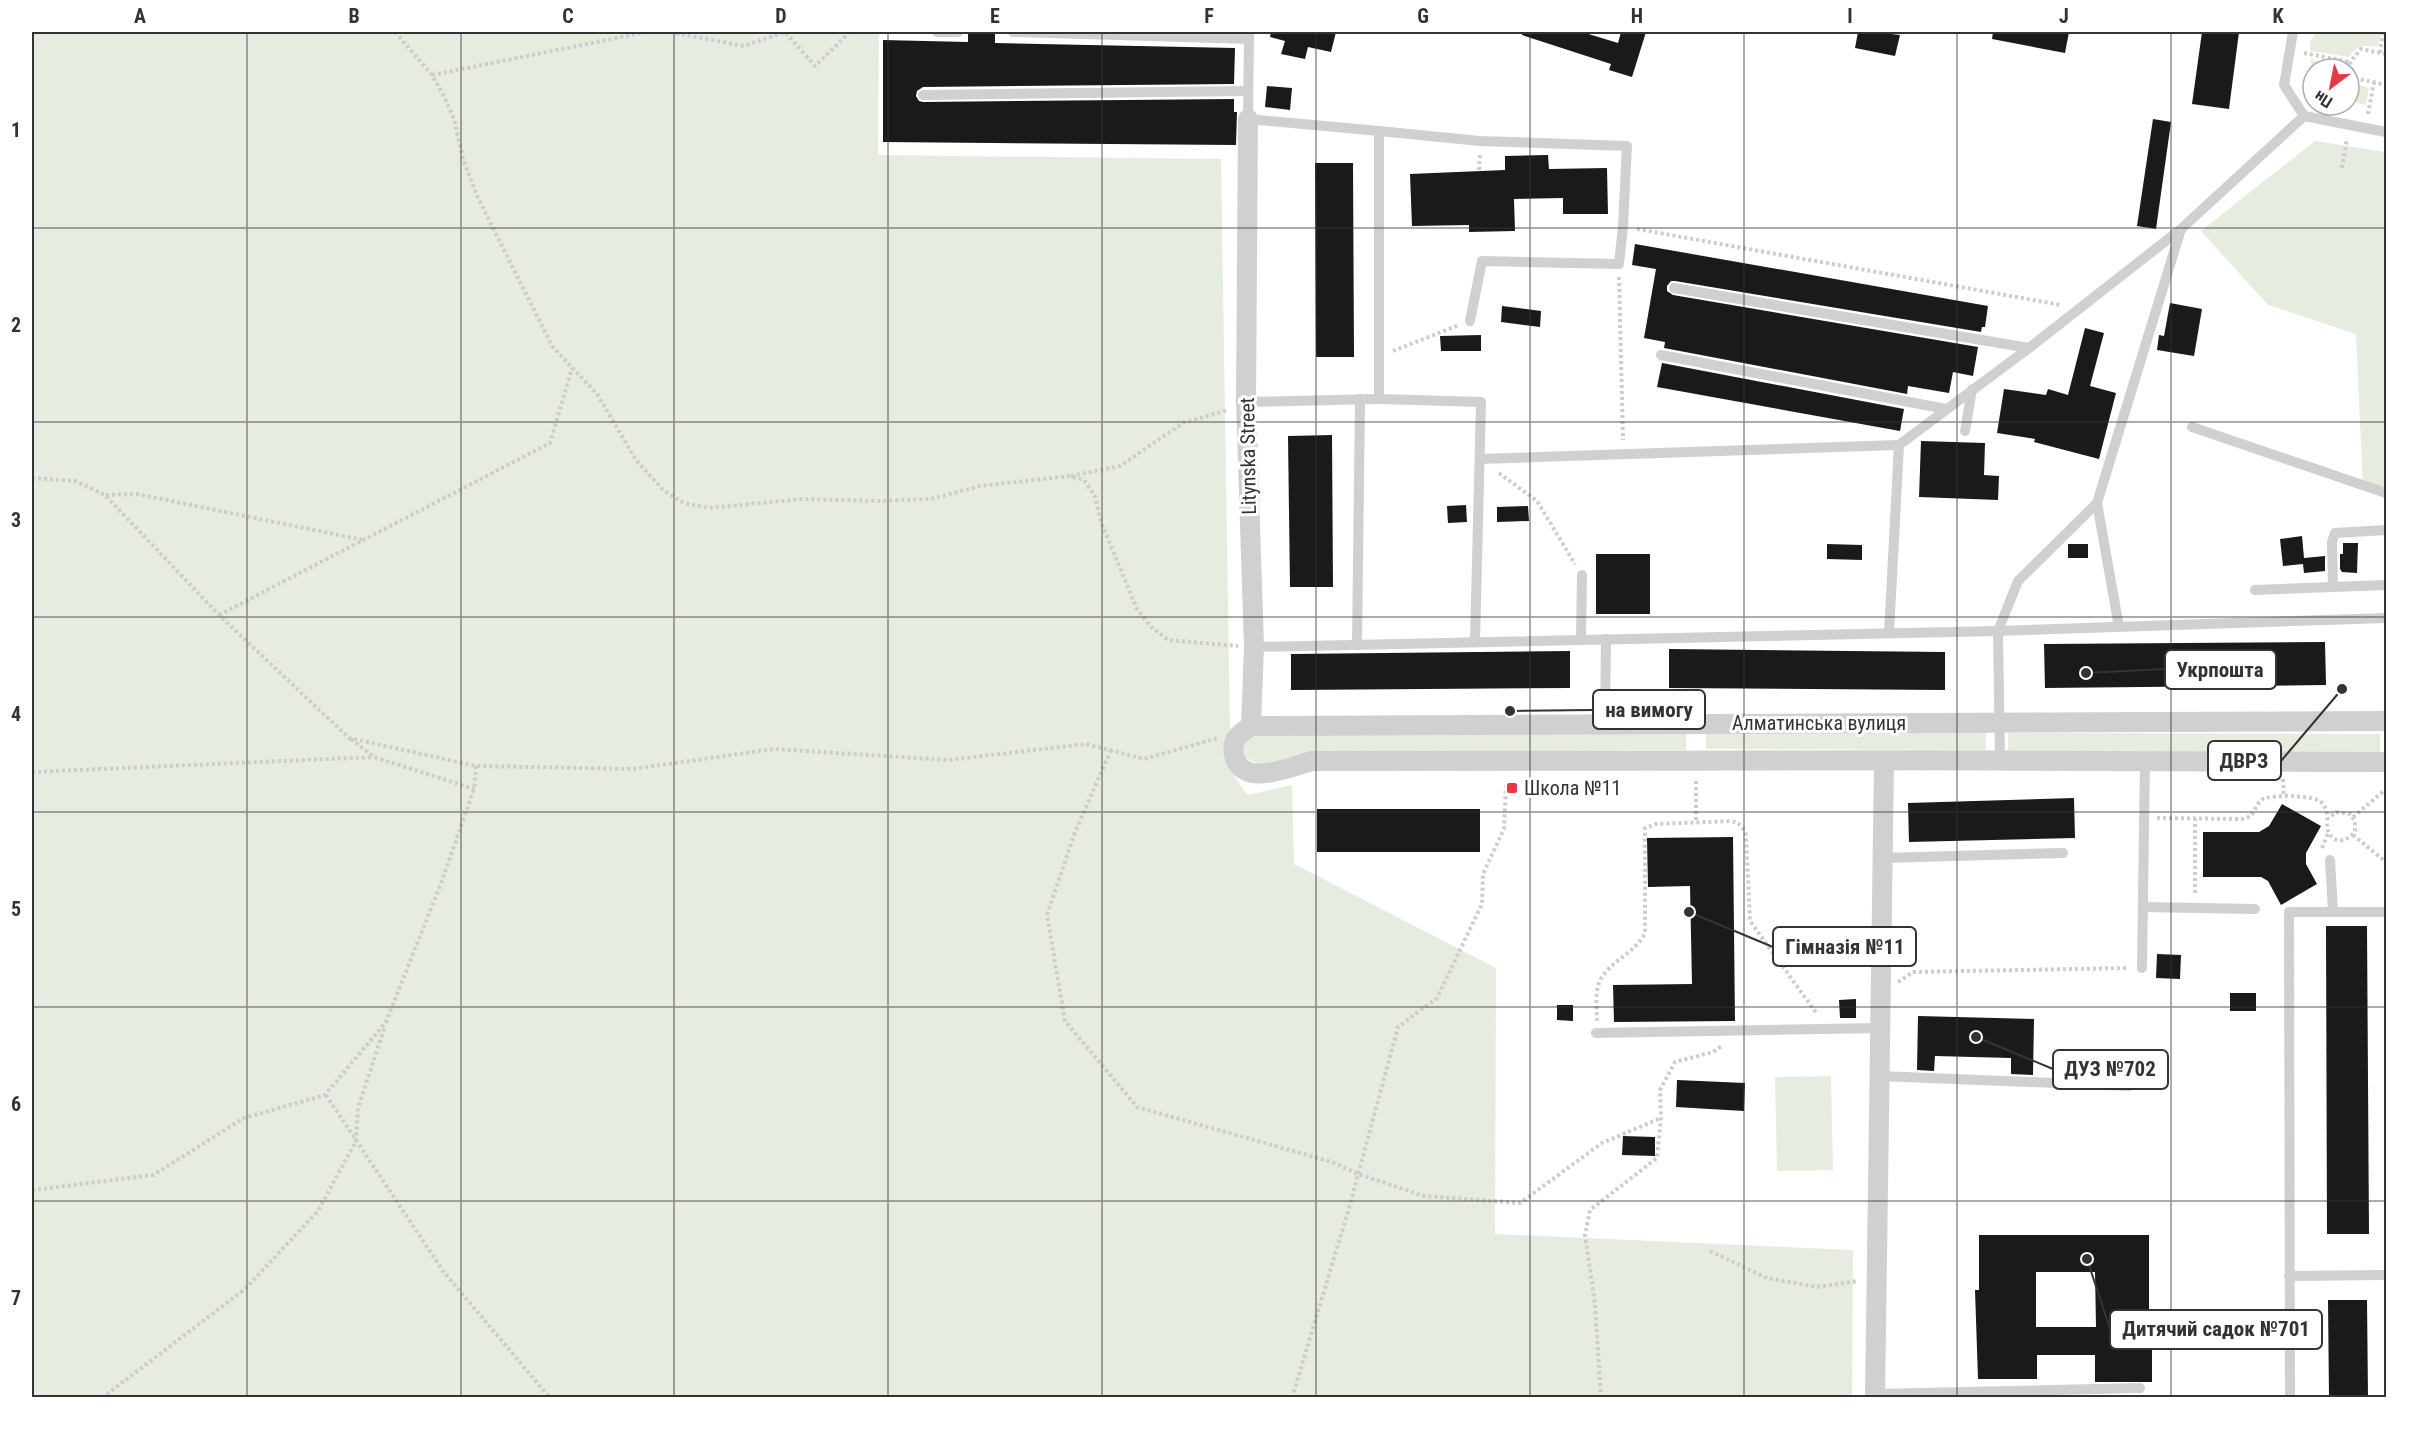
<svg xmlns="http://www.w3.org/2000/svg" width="2418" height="1429" font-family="'Roboto Condensed',sans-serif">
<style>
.green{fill:#e6ecdf}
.building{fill:#1a1a1a;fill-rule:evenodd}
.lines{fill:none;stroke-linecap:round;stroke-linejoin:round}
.path{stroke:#cdcdcd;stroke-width:4;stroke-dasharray:3 3;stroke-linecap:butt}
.lane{stroke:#d0d0d0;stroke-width:10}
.street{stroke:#d0d0d0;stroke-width:20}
.grid{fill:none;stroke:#333;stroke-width:1.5;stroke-opacity:0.55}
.poi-dot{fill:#e63946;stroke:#fff;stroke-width:2}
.labels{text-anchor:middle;stroke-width:6;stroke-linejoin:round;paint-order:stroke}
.street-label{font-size:20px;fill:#333;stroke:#fff}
.poi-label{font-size:20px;fill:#333;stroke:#fff;text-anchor:start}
.leader{fill:none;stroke:#333;stroke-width:2}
.callout-dot{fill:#333;stroke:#fff;stroke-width:2}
.callout{fill:#fff;stroke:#333;stroke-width:2}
.callout-label{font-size:21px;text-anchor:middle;font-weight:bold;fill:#333}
.neatline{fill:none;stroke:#333;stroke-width:2}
.grid-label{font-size:20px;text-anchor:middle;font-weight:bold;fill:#333}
</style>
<rect width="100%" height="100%" fill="#fff"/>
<g class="green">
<path d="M32,32H879L878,155L1221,159L1230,735C1225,761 1231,775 1248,795L1292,785L1294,864L1496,968L1495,1234L1853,1250L1852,1397H32Z"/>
<path d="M2316,32H2381L2378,47C2364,45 2357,45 2349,57L2310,51V42Z"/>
<polygon points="2311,60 2345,65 2346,69 2313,69 2313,88 2310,84"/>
<polygon points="2349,78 2355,84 2369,88 2366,105 2349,101"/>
<polygon points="2315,141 2386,152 2386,487 2363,488 2356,334 2268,305 2201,231"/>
<path d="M1686,731V750L1312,753C1285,761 1269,773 1243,756V742L1251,736L1260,735Z"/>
<polygon points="1706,732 1986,732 1986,750 1706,749"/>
<polygon points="2008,733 2380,734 2380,753 2008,751"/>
<polygon points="1831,1076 1833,1170 1777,1171 1775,1077"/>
</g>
<g class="building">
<polygon points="968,32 995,32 995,43 1235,48 1234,84 923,87 917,91 916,96 919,101 923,102 1234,99 1234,112 1237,112 1236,145 883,142 883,40 968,42"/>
<polygon points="1271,32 1336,32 1331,52 1308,47 1305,59 1281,54 1285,41 1270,37"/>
<polygon points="1522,32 1582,32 1618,43 1621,32 1646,32 1632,77 1609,70 1611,64 1522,35"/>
<polygon points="1858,32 1892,32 1891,34 1900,35 1895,56 1855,48"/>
<polygon points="1993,32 2069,32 2065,53 1992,39"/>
<polygon points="2202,32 2239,32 2229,109 2192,104"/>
<polygon points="1267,86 1292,88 1290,110 1265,107"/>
<polygon points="2153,119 2171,122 2156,229 2137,226"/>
<polygon points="1548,155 1549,169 1607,168 1608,214 1563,214 1563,198 1514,199 1515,231 1469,232 1469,225 1412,226 1410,174 1505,170 1505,156"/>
<polygon points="1315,163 1353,163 1354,357 1316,357"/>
<polygon points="1635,244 1988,306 1985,327 1982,327 1981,332 1675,281 1671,281 1667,286 1667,291 1673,295 1978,347 1973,376 1953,372 1949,393 1908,386 1907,394 1664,348 1665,342 1644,338 1656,269 1632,265"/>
<polygon points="2170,303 2202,309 2194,356 2157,350 2159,335 2164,336"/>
<polygon points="1502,306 1541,311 1540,327 1501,322"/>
<polygon points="2085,328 2104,333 2090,386 2116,393 2099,459 2034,442 2035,439 1997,433 2004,389 2046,395 2048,389 2068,395"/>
<polygon points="1481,335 1481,351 1441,351 1440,336"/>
<polygon points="1662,363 1904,409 1900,431 1657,387"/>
<polygon points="1332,435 1333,587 1290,587 1288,436"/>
<polygon points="1921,441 1985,443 1984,475 1999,476 1998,500 1919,497"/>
<polygon points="1466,505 1467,522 1448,523 1447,506"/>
<polygon points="1528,506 1529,521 1497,522 1497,507"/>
<polygon points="2302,536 2304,558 2325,556 2325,571 2304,573 2303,564 2283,566 2280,539"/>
<polygon points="2343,543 2358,543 2357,573 2342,572 2340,569 2340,554 2343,554"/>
<polygon points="1827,544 1862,545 1862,560 1827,559"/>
<rect x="2068" y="544" width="20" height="14"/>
<rect x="1596" y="554" width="54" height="60"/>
<polygon points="2325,642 2326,685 2045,688 2044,644"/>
<polygon points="1669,649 1945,652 1945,690 1669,688"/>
<polygon points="1570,651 1570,688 1291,690 1291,654"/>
<polygon points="2074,798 2075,838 1909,842 1908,803"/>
<polygon points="2282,804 2321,826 2306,853 2306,864 2317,884 2281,905 2268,881 2261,877 2203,877 2203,832 2259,832 2269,826"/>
<rect x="1317" y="809" width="163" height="43"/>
<polygon points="1733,837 1735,1021 1614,1022 1613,985 1692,984 1690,886 1648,887 1647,838"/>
<polygon points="2326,926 2367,926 2369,1234 2327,1234"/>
<polygon points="2157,954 2181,955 2180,979 2156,978"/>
<rect x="2230" y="993" width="26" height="18"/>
<polygon points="1856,999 1856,1018 1840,1018 1839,1000"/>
<polygon points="1557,1005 1573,1005 1573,1021 1557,1020"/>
<polygon points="1918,1016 2034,1019 2033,1075 2011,1074 2011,1058 1935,1056 1934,1071 1917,1070"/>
<polygon points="1677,1080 1745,1083 1744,1111 1676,1107"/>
<polygon points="1623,1136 1655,1137 1655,1156 1622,1155"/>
<path d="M1979,1235H2149V1349H2152V1382H2095V1355H2037V1379H1978L1975,1290H1979ZM2036,1272H2095L2096,1327H2036Z"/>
<polygon points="2328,1300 2367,1300 2368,1398 2329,1398"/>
</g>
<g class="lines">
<g class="path">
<polyline points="395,32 432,75 444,96 454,119 463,159 478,198 552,346 597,394 636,460 663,490 684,503 709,508 802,499 877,501 931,499 980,486 1069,476 1084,480 1095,496 1101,522 1137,609 1151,627 1168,640 1238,646"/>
<polyline points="670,32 744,46 785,32 815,66 850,32"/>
<polyline points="2304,53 2350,62"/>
<polyline points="2380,53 2383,32"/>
<polyline points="2386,54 2361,49 2350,62 2354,78 2386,85"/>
<polyline points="432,75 647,32"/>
<polyline points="2368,114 2374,82"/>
<polyline points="2342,168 2347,138"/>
<polyline points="1479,170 1480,153"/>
<polyline points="1637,229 2061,305"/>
<polyline points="1619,277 1623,440"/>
<polyline points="1393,351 1459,325"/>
<polyline points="1499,473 1537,501 1575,564"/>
<polyline points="1071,476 1120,466 1183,423 1228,410"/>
<polyline points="32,478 75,481 105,495 219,615 349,738 476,766 633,769 774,749 948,760 1086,744 1144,759 1218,738"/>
<polyline points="106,495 137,494 363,540"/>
<polyline points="219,615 550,443 572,368"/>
<polyline points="351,739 374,757 474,789"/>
<polyline points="1111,750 1075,832 1047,915 1065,1021 1137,1107 1332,1162 1358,1174 1424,1196 1520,1203 1602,1143 1661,1118"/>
<polyline points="32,772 374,757"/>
<polyline points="2283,779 2284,797"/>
<polyline points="1696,781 1696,822"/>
<polyline points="2353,817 2386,789"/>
<path d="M2157,818L2243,819L2251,816C2254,812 2257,804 2261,800C2268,794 2314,795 2321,802C2332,813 2324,824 2329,833C2335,845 2349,841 2355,831V821L2350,814L2336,812L2329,818"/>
<polyline points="2195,818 2195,895"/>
<polyline points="2353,835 2386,862"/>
<polyline points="2322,848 2328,833"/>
<polyline points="1898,982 1913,972 2128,968"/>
<path d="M1597,1021C1597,1009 1595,994 1599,983C1608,961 1635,954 1645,933V828L1656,824L1731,821C1740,823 1743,826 1746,835L1750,921L1817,1014"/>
<polyline points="326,1095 443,1271 550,1398"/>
<polyline points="32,1190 153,1175 244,1118 325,1095 386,1022 440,886 474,789 476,766"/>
<polyline points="1710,1251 1767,1278 1817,1287 1858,1281"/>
<polyline points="102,1398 245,1289 318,1211 356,1141 358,1108 385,1026"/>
<polyline points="1292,1398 1349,1208 1398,1027 1437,998 1482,904 1483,874 1504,829 1506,785"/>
<polyline points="1601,1398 1595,1304 1585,1235 1590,1210 1657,1158 1661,1118 1660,1090 1675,1062 1713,1052 1723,1045"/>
</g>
<g class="lane">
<polyline points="937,32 958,32"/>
<polyline points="1013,32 1249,39"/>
<polyline points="1249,32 1248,119 1379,131 1379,399 1481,402 1475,642"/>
<polyline points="2293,32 2284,85 2304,116 2386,132"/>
<polyline points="923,95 1248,91"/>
<polyline points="1379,131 1480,141 1627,146 1623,226 1619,264 1482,261 1470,321"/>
<polyline points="1674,288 2029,348"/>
<polyline points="1661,355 1946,409"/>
<polyline points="1246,402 1379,399"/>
<polyline points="2192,427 2386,493"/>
<polyline points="1965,431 1972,389"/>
<polyline points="1480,459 1899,445"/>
<polyline points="2333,587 2332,542 2335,533 2386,530"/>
<polyline points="2255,590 2386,585"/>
<polyline points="2119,627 2097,503 2181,229"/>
<polyline points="1889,633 1899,445 2029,348 2181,229 2304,116"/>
<polyline points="1581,640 1582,575"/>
<polyline points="1357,645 1360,399"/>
<polyline points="1254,647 1998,631 2386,618"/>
<polyline points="1605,724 1606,639"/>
<polyline points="2000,759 1998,631 2018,581 2097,503"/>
<polyline points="1883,858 2063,853"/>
<polyline points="2330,860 2333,911"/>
<polyline points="2143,907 2255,909"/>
<polyline points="2142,968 2145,760"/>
<polyline points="1596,1033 1880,1028"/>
<polyline points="1880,1076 2129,1086"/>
<polyline points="2289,1276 2386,1275"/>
<polyline points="1875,1394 2140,1388"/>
<polyline points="2290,1398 2289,912 2386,912"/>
</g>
<g class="street">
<polyline points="1248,119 1246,402 1254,647 1251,726"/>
<path d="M1251,726C1239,734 1231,739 1234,755C1242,789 1290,767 1312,761C1670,761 2028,759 2386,762"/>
<polyline points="1251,726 2386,721"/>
<polyline points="1875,1398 1884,762"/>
</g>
</g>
<path class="grid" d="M247,32V1398M461,32V1398M674,32V1398M888,32V1398M1102,32V1398M1316,32V1398M1530,32V1398M1744,32V1398M1957,32V1398M2171,32V1398M32,228H2386M32,422H2386M32,617H2386M32,812H2386M32,1007H2386M32,1201H2386"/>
<rect class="poi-dot" x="1506" y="782" width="12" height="12" rx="3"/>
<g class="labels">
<g class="street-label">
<text transform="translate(1248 456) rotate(-91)" y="7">Litynska Street</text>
<text x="1819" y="730">Алматинська вулиця</text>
</g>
<g class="poi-label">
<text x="1524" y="795">Школа №11</text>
</g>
</g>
<path class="leader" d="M2086 673L2165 669M1510 711L1593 710M2342 689L2281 761M1689 912L1773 947M1976 1037L2053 1069M2087 1259L2110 1329"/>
<g class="callout-dot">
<circle cx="2086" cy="673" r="6"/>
<circle cx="1510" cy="711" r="6"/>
<circle cx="2342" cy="689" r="6"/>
<circle cx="1689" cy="912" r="6"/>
<circle cx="1976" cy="1037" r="6"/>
<circle cx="2087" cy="1259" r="6"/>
</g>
<g class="callout">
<rect x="2165" y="650" width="111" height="39" rx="6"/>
<rect x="1593" y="690" width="112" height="39" rx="6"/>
<rect x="2208" y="741" width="73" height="39" rx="6"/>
<rect x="1773" y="927" width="143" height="39" rx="6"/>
<rect x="2053" y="1050" width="115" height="39" rx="6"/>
<rect x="2110" y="1310" width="212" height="39" rx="6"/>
</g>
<g class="callout-label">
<text x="2220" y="677">Укрпошта</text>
<text x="1649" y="717">на вимогу</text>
<text x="2244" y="768">ДВРЗ</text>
<text x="1845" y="954">Гімназія №11</text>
<text x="2110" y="1076">ДУЗ №702</text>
<text x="2216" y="1336">Дитячий садок №701</text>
</g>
<rect width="2418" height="1429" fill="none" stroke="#ffffff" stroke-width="66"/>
<g transform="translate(2331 87) rotate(212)"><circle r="28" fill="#ffffff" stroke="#adadad" stroke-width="1.5"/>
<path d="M0-4.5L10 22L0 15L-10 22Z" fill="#e63946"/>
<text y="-9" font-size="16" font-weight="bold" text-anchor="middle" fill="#333333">Пн</text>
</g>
<rect x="33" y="33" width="2352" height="1363" class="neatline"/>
<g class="grid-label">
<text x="140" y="23">A</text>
<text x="354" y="23">B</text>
<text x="568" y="23">C</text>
<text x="781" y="23">D</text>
<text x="995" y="23">E</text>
<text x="1209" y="23">F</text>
<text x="1423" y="23">G</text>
<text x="1637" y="23">H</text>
<text x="1850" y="23">I</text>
<text x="2064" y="23">J</text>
<text x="2278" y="23">K</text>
<text x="16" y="137">1</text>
<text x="16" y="332">2</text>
<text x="16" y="527">3</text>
<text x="16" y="721">4</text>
<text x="16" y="916">5</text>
<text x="16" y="1111">6</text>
<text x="16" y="1305">7</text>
</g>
</svg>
